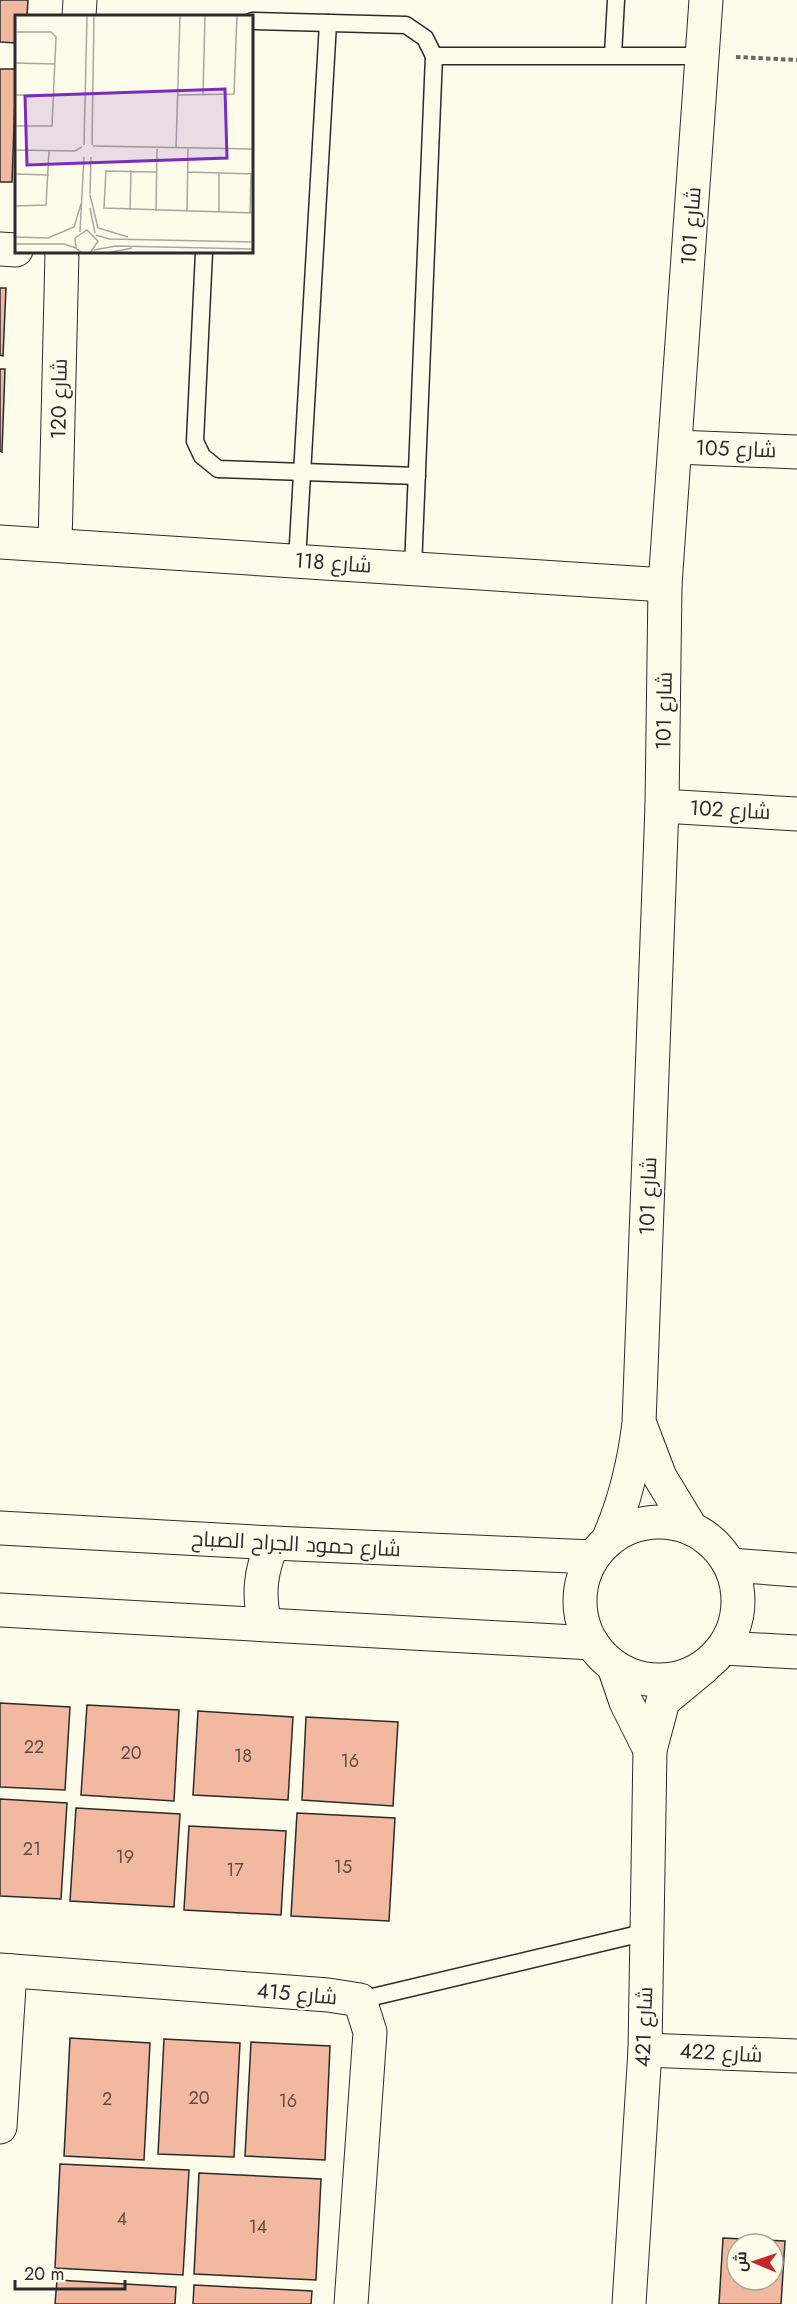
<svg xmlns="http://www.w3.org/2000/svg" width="797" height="2304" font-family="Jost,Cairo,sans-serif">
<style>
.building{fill:#f2b8a0;stroke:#2b2b2b;stroke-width:1.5;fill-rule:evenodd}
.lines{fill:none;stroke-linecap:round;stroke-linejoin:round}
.service-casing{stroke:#2b2b2b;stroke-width:19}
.minor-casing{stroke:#2b2b2b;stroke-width:35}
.tertiary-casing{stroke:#2b2b2b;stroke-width:35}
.path{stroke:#6a6964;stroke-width:4;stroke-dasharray:4.5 3;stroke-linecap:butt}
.service{stroke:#fdfbea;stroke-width:16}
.minor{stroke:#fdfbea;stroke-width:33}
.tertiary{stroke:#fdfbea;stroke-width:33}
.labels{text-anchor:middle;stroke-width:4.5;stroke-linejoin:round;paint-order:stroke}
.number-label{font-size:18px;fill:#5d4e48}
.street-label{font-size:21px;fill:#2b2b2b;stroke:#fdfbea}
.inset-road{fill:none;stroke:#a9a89e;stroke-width:1.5}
.view{fill:#7b2cbf;fill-opacity:0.15;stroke:#7b2cbf;stroke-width:3}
.inset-edge{fill:none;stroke:#2b2b2b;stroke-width:3}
</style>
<rect width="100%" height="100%" fill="#fdfbea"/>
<g class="building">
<polygon points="0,0 28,0 27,16 16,16 16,43 0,42"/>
<polygon points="0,69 16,69 12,182 0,182"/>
<polygon points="0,288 6,288 3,356 0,355"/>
<polygon points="0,369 5,369 2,452 0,451"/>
<polygon points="0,1703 70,1707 65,1790 0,1787"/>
<polygon points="87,1705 179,1710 174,1801 81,1795"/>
<polygon points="198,1711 293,1717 288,1800 193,1795"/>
<polygon points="306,1717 398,1722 393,1806 302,1800"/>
<polygon points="0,1799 67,1803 61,1899 0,1896"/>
<polygon points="76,1808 180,1814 174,1907 70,1901"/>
<polygon points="297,1813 395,1818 389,1921 291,1916"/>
<polygon points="189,1826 286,1831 281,1915 184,1910"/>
<polygon points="70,2038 150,2043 144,2160 64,2156"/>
<polygon points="164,2039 240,2043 234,2157 158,2154"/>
<polygon points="251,2042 330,2046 325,2160 245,2156"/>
<polygon points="60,2164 189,2170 183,2275 55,2268"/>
<polygon points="199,2173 321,2179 316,2280 194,2274"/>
<path d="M723,2238L785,2241L781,2304H719ZM737,2244H773V2280H737Z"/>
<polygon points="57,2280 176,2287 175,2304 55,2304"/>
<polygon points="194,2285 312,2291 311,2304 193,2304"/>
</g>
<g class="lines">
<g class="service-casing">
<g id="service">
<polyline points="252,21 406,25 425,38 434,56 413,568"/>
<polyline points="613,55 616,0"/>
<polyline points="434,56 702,56"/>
<polyline points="204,252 195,441 202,456 218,469 417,476"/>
<polyline points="297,561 328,23"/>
<polyline points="360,2000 647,1932"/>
</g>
</g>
<g class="minor-casing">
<g id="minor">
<polyline points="79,16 80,0"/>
<polyline points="0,249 16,250"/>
<polyline points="676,447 797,452"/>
<polyline points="0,542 665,585"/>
<polyline points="55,545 62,252"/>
<polyline points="662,806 797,814"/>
<polyline points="641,1427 660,1477 691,1528"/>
<path d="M608,1540C625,1502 634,1464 639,1423L662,806L665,585L706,0"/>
<polyline points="614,1667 626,1702 650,1750"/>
<polyline points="0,1970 328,1995 360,2000 370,2032 351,2304"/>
<polyline points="645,2050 797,2056"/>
<polyline points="0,2127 10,1971"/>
<polyline points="629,2304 645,2050 650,1750 663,1701 704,1667"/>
</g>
</g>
<g class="tertiary-casing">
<g id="tertiary">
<circle cx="659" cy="1601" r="79"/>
<polyline points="0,1528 273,1543 592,1557"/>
<polyline points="730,1565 797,1570"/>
<polyline points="0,1610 592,1643"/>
<path d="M265,1624C258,1595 260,1571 273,1543"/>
<polyline points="723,1648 797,1652"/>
</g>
</g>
<polyline class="path" points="736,57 797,60"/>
<use href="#service" class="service"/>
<use href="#minor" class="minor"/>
<use href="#tertiary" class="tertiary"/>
</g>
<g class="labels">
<g class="number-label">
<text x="34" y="1753">22</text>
<text x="131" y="1759">20</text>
<text x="243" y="1762">18</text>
<text x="350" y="1767">16</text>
<text x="32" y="1855">21</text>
<text x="125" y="1863">19</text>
<text x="343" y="1873">15</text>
<text x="235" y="1876">17</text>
<text x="199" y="2104">20</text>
<text x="107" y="2105">2</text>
<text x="288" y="2107">16</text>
<text x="122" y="2225">4</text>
<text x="258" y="2233">14</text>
</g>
<g class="street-label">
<text transform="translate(691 226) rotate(-86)" y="7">شارع 101</text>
<text transform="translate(59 399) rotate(-89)" y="7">شارع 120</text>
<text transform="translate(736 449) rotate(2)" y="7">شارع 105</text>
<text transform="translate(333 563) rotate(4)" y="7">شارع 118</text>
<text transform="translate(664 711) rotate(-89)" y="7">شارع 101</text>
<text transform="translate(730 810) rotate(3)" y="7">شارع 102</text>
<text transform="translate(648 1196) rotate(-88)" y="7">شارع 101</text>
<text transform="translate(296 1544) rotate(3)" y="7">شارع حمود الجراح الصباح</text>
<text transform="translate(297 1994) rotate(5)" y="7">شارع 415</text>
<text transform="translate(644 2027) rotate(-88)" y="7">شارع 421</text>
<text transform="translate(721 2053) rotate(3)" y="7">شارع 422</text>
</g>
</g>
<g transform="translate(15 15)">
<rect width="238" height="238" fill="#fdfbea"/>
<path class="inset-road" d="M0,17H36L41,22L37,111H0M0,48L40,49M0,80L39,81M163,80L219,79L222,1M188,80L190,1M69,130L72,1M77,130L79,1M78,131L239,134M161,133L165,1M0,135L60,136L67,132M141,157L91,156L89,193L239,198M173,157L239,159M204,158V198M0,159L34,160M75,179L76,142M75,180L83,213L113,222M0,191L31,190L34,136M75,193L80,218M115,195L116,155M141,196L142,134M172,197L173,134M235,198L236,159M65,217L69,142M81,220L94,224L239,227M0,222L34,223M33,223L59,212L66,189M0,229H49L61,233M79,235L101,231L239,234M67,238L61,233L60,223L72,215L83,226L75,238M92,238L117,233"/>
<path class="view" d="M210,74L212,143L12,150L10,81Z"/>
<rect width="238" height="238" class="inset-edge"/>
</g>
<g transform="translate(755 2262) rotate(272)"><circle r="28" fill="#fdfbea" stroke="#a9a89e" stroke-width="1.5"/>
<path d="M0-4.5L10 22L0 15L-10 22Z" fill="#c62828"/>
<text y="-9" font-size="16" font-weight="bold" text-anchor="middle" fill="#2b2b2b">ش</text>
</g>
<path d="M15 2280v9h110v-9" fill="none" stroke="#2b2b2b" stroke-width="3"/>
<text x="24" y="2280" font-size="18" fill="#2b2b2b" stroke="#fdfbea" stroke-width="4.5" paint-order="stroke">20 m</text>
</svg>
